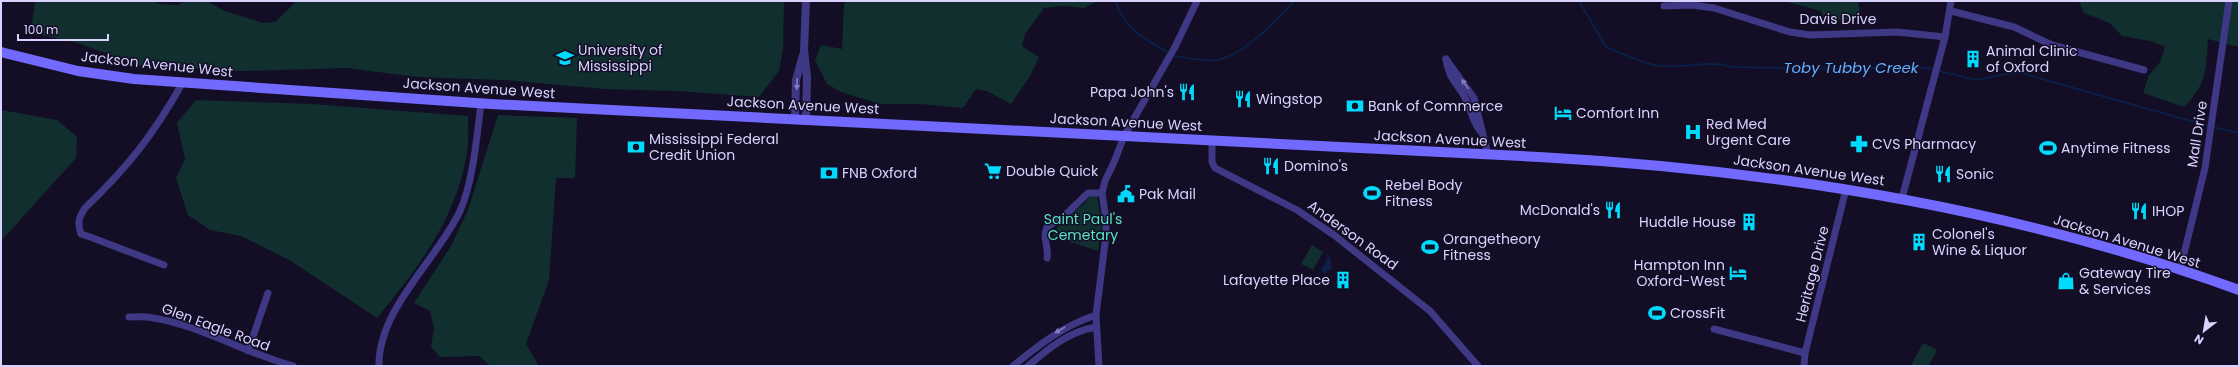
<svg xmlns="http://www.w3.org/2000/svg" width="2240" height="367" font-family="Poppins,sans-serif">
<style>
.green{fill:#112f2f}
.water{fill:#0b1f47}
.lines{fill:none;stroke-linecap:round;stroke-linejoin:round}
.stream{stroke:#0b1f47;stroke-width:2}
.minor{stroke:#3e3885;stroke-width:7}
.tertiary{stroke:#3e3885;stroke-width:8}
.secondary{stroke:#7269ff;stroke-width:10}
.oneway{fill:#847dbc}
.labels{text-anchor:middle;stroke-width:3;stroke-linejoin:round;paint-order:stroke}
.street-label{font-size:14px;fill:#d9d2ff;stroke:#130e25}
.poi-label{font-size:14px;fill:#d9d2ff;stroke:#130e25;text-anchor:start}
.park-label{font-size:14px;fill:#5be2c5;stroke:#130e25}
.water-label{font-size:15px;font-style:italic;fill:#60afff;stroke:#130e25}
</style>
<rect width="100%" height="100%" fill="#130e25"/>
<g class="green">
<polygon points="35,1 152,1 160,4 178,5 185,1 206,1 225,11 263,23 275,22 297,1 784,1 783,50 779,71 759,97 678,91 604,89 504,80 417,77 347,68 242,71 141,66 78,43 42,35 32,24"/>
<polygon points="848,1 1098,1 1084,8 1063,6 1044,8 1025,34 1022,46 1039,57 1030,76 1011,104 987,91 976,89 963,108 920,104 880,104 841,92 827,84 815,60 821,45 842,49 844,4"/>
<polygon points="1784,1 1858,1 1861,19 1825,21 1821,11"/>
<path d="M2079,1H2239V47L2208,39C2206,70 2207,84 2184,107L2143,93L2149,75L2160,62L2165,47L2150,41L2122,36L2110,23L2084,13Z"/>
<path d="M196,100L312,104L468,116C468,128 469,141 467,153C456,219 419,267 377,318L291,261L241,236L210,230L188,215L176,178L185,159L177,123Z"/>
<polygon points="1,110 57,120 77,137 76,158 1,241"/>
<polygon points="498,115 577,118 575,178 556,178 549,280 526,344 539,366 490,366 479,356 440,357 431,347 434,328 430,311 414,303 451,246 468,210"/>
<polygon points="1090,196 1097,196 1102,224 1098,251 1052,236 1061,222 1085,203"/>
<polygon points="1312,245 1323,252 1313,270 1301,264"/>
<polygon points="1923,343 1937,350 1929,366 1911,366"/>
</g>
<polygon class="water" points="1327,254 1330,255 1329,258 1331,262 1331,269 1324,274 1321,269 1327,260"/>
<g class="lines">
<g class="stream">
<path d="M1115,1C1126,29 1141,37 1167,52"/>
<path d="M1579,1L1606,47C1622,53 1639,62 1655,65C1681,70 1707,59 1732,67L1855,69L1906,66L1934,69"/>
<path d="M1174,56C1188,58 1204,62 1217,60C1243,56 1277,20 1294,1"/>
<polyline points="1939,71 1976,80 2017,72 2209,126"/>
<polyline points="2213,127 2239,133"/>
</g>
<g class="minor">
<polyline points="1664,6 1692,5 1714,8 1790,32 1810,35 1897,32 1945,37"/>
<polyline points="1951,11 2014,27 2052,45 2144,70"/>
<polyline points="1446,59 1474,98 1488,155"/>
<path d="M1446,59C1450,84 1459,83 1467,102C1472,113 1473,124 1482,133"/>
<polyline points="1212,140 1212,162 1215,168 1297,210 1334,235 1430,311 1478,366"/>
<polyline points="1902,198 1945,37 1951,1"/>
<path d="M1047,258C1049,247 1042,238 1047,227L1063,217L1088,193H1102"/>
<path d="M164,265L90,237L81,234C77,223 79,217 85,208C128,167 154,134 183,82"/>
<polyline points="2180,270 2205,168 2229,1"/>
<path d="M129,317C137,317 145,316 153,318C200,325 247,354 293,366"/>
<polyline points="1714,329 1805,353"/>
<polyline points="248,351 268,293"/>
<path d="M379,366C378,309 437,260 460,211C473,183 477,135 481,103"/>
<path d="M1013,366C1040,344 1063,326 1096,315"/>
<path d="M1028,366C1049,348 1068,332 1096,327"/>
<polyline points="1099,366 1096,315 1106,235 1106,220 1102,193 1105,181 1115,160 1124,136 1175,47 1197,1"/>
<polyline points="1804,366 1805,353 1846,189"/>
</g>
<g class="tertiary">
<polyline points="806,1 804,50 807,77 806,120"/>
<polyline points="795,119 796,80 803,55"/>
</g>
<path class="secondary" d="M1,52L78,71L134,79L491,104L1539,157C1777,170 2014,208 2239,290"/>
</g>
<defs><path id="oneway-solid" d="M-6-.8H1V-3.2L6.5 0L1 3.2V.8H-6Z"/></defs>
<g class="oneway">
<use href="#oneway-solid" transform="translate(797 84) rotate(93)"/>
<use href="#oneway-solid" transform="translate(1465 84) rotate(-125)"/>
<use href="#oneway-solid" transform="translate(1060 330) rotate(150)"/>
</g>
<defs>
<g id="university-bare" transform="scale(1.38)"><path d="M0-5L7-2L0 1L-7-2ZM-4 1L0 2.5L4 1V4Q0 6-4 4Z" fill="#00dafd" stroke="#130e25" stroke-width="2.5" paint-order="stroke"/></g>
<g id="building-bare" transform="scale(1.38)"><path d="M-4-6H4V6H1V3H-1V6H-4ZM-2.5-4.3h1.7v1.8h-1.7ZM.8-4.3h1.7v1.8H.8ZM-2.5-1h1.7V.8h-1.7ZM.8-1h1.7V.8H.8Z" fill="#00dafd" stroke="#130e25" stroke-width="2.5" paint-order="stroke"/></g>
<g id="restaurant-bare" transform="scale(1.38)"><path d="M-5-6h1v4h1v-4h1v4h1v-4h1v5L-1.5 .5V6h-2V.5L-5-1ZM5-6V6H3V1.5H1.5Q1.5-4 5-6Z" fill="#00dafd" stroke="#130e25" stroke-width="2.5" paint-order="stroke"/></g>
<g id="bank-bare" transform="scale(1.38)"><path d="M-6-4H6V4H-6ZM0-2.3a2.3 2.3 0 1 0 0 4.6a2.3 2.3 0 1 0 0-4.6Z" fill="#00dafd" stroke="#130e25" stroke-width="2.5" paint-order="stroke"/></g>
<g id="hotel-bare" transform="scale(1.38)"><path d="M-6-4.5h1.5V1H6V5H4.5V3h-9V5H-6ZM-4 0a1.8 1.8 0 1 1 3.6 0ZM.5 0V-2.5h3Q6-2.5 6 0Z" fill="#00dafd" stroke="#130e25" stroke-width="2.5" paint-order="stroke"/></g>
<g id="hospital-bare" transform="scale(1.38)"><path d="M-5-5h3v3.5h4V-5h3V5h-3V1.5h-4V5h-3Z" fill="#00dafd" stroke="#130e25" stroke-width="2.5" paint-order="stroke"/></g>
<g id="pharmacy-bare" transform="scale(1.38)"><path d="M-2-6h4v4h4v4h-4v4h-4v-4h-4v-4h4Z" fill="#00dafd" stroke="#130e25" stroke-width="2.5" paint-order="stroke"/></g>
<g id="stadium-bare" transform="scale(1.38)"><path d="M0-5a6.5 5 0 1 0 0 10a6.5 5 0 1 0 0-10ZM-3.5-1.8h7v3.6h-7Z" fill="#00dafd" stroke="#130e25" stroke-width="2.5" paint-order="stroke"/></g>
<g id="supermarket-bare" transform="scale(1.38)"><path d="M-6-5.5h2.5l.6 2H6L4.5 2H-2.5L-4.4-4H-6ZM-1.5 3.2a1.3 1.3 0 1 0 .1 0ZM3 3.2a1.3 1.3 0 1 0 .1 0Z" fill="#00dafd" stroke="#130e25" stroke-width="2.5" paint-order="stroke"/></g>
<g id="civic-bare" transform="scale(1.38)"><path d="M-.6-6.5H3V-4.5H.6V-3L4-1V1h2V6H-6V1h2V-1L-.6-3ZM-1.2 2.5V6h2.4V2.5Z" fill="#00dafd" stroke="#130e25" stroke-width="2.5" paint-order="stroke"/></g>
<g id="shop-bare" transform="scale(1.38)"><path d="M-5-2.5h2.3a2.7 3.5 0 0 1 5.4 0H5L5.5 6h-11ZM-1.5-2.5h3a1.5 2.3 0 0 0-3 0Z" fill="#00dafd" stroke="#130e25" stroke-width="2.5" paint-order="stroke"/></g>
</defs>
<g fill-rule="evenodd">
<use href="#university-bare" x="565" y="58"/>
<use href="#building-bare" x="1973" y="59"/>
<use href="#restaurant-bare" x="1187" y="92"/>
<use href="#restaurant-bare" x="1243" y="99"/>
<use href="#bank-bare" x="1355" y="106"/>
<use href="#hotel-bare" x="1563" y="113"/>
<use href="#hospital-bare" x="1693" y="132"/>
<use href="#pharmacy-bare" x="1859" y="144"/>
<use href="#bank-bare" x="636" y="147"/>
<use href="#stadium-bare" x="2048" y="148"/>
<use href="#restaurant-bare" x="1271" y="166"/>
<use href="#supermarket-bare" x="993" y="171"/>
<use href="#bank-bare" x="829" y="173"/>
<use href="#restaurant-bare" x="1943" y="174"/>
<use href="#stadium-bare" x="1372" y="193"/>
<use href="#civic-bare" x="1126" y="194"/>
<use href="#restaurant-bare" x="1613" y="210"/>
<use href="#restaurant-bare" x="2139" y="211"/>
<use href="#building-bare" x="1749" y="222"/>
<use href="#building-bare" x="1919" y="242"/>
<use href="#stadium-bare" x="1430" y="247"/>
<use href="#hotel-bare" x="1738" y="273"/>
<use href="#building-bare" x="1343" y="280"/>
<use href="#shop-bare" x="2066" y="281"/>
<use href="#stadium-bare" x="1657" y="313"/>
</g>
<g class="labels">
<g class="street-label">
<text x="1838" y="24">Davis Drive</text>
<text transform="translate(157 64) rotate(6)" y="5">Jackson Avenue West</text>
<text transform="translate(479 88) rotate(4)" y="5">Jackson Avenue West</text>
<text transform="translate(803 105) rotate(3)" y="5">Jackson Avenue West</text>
<text transform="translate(1126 122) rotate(3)" y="5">Jackson Avenue West</text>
<text transform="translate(2197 134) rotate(-81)" y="5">Mall Drive</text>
<text transform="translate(1450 139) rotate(3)" y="5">Jackson Avenue West</text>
<text transform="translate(1809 170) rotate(8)" y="5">Jackson Avenue West</text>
<text transform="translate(1353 235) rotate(36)" y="5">Anderson Road</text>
<text transform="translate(2127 241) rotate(17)" y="5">Jackson Avenue West</text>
<text transform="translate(1812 274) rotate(-76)" y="5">Heritage Drive</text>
<text transform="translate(216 327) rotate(20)" y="5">Glen Eagle Road</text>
</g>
<g class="poi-label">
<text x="578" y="55">University of<tspan x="578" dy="16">Mississippi</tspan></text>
<text x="1986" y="56">Animal Clinic<tspan x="1986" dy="16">of Oxford</tspan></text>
<text x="1174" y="97" text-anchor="end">Papa John's</text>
<text x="1256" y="104">Wingstop</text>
<text x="1368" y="111">Bank of Commerce</text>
<text x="1576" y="118">Comfort Inn</text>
<text x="1706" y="129">Red Med<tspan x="1706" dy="16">Urgent Care</tspan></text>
<text x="649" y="144">Mississippi Federal<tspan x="649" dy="16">Credit Union</tspan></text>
<text x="1872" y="149">CVS Pharmacy</text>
<text x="2061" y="153">Anytime Fitness</text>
<text x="1284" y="171">Domino's</text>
<text x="1006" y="176">Double Quick</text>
<text x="842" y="178">FNB Oxford</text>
<text x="1956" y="179">Sonic</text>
<text x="1385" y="190">Rebel Body<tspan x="1385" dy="16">Fitness</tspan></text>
<text x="1139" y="199">Pak Mail</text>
<text x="1600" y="215" text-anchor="end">McDonald's</text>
<text x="2152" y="216">IHOP</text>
<text x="1736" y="227" text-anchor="end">Huddle House</text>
<text x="1932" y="239">Colonel's<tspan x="1932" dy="16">Wine &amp; Liquor</tspan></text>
<text x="1443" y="244">Orangetheory<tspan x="1443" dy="16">Fitness</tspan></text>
<text x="1725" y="270" text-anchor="end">Hampton Inn<tspan x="1725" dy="16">Oxford-West</tspan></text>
<text x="2079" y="278">Gateway Tire<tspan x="2079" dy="16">&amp; Services</tspan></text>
<text x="1330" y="285" text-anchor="end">Lafayette Place</text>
<text x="1670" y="318">CrossFit</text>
</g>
<g class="park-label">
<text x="1083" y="224">Saint Paul's<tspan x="1083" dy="16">Cemetary</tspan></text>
</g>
<g class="water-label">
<text x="1851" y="73">Toby Tubby Creek</text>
</g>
</g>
<rect width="2240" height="367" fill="none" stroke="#d9d2ff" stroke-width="4"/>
<g transform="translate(2204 331) rotate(211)" stroke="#130e25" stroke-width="3" paint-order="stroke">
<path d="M0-3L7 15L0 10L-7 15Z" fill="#d9d2ff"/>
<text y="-6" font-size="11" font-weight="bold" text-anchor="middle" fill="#d9d2ff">N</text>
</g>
<path d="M18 34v6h90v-6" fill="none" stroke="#d9d2ff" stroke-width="2"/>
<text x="24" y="34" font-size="12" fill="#d9d2ff" stroke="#130e25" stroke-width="3" paint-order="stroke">100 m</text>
</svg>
